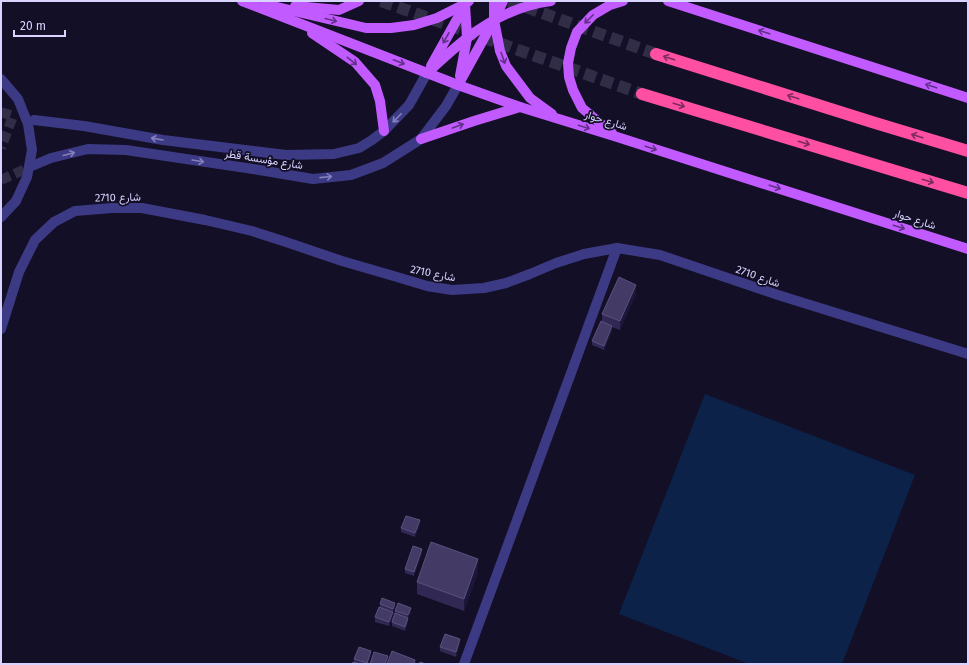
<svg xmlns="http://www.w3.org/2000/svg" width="969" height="665" font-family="'Fira Sans',Vazirmatn,sans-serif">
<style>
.water{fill:#0c2248}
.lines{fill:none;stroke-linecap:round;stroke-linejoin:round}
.minor-tunnel{stroke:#312d47;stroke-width:10;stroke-dasharray:10 5;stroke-linecap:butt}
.highway-tunnel{stroke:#312d47;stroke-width:12;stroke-dasharray:12 6;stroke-linecap:butt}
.minor{stroke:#3d3a85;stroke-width:10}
.major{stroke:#c25bff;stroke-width:10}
.highway{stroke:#ff4fa3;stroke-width:12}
.wall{fill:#312854}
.shaded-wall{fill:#1d163a}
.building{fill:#433a66;stroke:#5a527e}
.oneway{stroke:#623188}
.oneway2{stroke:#7d2c5e}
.oneway3{stroke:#837fbc}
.labels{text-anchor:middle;stroke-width:3.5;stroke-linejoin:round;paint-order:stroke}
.street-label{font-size:11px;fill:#d9d4ff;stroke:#130f26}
</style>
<rect width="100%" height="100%" fill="#130f26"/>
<polygon class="water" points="705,394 915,475 842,664 749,664 619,614"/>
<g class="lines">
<g class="minor-tunnel">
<polyline points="1,112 13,116 1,148"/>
<polyline points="1,180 32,166"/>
</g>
<g class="highway-tunnel">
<polyline points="381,1 642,94"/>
<polyline points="509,1 656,54"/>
</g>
<g class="minor">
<polyline points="1,79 18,99 28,124 32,150 27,177 16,201 1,217"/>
<polyline points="34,120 84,126 163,140 286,155 334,154 359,148 372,140 384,131 409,105 427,73"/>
<polyline points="32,166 51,158 88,149 126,150 253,169 313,179 351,175 383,163 421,139 446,106 458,85"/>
<polyline points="1,329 19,272 35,240 54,222 75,211 112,208 142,208 205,220 252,231 283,241 342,261 397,277 427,286 452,290 484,288 506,283 530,274 556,263 584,254 617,248 660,255 778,295 968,354"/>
<polyline points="464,664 617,248"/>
</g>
<g class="major">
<polyline points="242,1 458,85 520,107 614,136 968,249"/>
<polyline points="494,1 494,20 500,51 506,66 530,98 552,114"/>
<polyline points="668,1 968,98"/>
<polyline points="264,4 366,28 391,28 414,25 437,18 465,4 469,1"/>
<polyline points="295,6 339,10 359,1"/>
<polyline points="312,33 355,62 375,85 380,101 384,131"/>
<polyline points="431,66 465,5"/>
<path d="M427,73C440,61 453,49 467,38C492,19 519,5 551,1"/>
<polyline points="460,76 467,38 465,4 464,1"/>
<polyline points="458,85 494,20 503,1"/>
<polyline points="612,133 582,108 573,90 569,77 568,63 571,48 577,32 593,15 610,5 623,1"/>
<polyline points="421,139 474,121 520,107"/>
</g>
<g class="highway">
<polyline points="656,54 872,122 968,151"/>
<polyline points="642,94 968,193"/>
</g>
</g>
<g class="wall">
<polygon points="636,294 620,330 612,327 612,331 604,350 592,345 592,341 602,322 602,314"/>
<polygon points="420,525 415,537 401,532 401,528"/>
<polygon points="422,553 414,576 405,573 405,569"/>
<polygon points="478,572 464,611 417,594 417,582"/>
<polygon points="380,604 395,607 393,613 393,617 389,626 375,622 375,617 380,608"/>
<polygon points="395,611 411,612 408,618 408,622 405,631 392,626 392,622 395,613"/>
<polygon points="460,643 456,657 440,651 440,647"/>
<polygon points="371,656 368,664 352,664 354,662 354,659"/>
</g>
<g class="shaded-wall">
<polygon points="636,285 636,294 620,330 620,321"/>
<polygon points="612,326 612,331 604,350 604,346"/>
<polygon points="420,520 420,525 415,537 415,533"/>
<polygon points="422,549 422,553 414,576 414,572"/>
<polygon points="478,559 478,572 464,611 464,599"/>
<polygon points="395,603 395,607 393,613 393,609"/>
<polygon points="411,608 411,612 408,619 408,615"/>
<polygon points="393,612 393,617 389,626 389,622"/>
<polygon points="408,618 408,622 405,631 405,627"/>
<polygon points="460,639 460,643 456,657 456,652"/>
<polygon points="371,651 371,656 368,664 367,664"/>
<polygon points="388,656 388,661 386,664 385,664"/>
</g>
<g class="building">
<polygon points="619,277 636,285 620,321 602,314"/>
<polygon points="601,321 612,326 604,346 592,341"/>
<polygon points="406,516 420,520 415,533 401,528"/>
<polygon points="431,542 478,559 464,599 417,582"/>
<polygon points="413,546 422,549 414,572 405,569"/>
<polygon points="382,598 395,603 393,609 380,604"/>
<polygon points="398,603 411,608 408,615 395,611"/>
<polygon points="379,607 393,612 389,622 375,617"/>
<polygon points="395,613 408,618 405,627 392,622"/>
<polygon points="445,634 460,639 456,652 440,647"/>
<polygon points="359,647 371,651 367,663 354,659"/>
<polygon points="392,651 415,660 414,664 387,664"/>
<polygon points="374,652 388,656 385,664 370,664"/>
<polygon points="353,662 360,664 352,664"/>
<polygon points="420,662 426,664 419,664"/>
</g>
<defs><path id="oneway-shaft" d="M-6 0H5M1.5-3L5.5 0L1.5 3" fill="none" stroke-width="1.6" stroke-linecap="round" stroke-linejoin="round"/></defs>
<g class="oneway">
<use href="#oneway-shaft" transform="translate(589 19) rotate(135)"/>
<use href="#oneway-shaft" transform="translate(331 20) rotate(14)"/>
<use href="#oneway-shaft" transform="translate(764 32) rotate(-162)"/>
<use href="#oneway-shaft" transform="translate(446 38) rotate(119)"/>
<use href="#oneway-shaft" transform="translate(503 58) rotate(71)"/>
<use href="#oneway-shaft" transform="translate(352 61) rotate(38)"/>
<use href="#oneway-shaft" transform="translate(399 62) rotate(21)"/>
<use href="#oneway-shaft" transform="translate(931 86) rotate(-162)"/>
<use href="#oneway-shaft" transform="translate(458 126) rotate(-20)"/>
<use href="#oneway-shaft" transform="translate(584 127) rotate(17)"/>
<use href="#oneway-shaft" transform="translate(651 148) rotate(18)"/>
<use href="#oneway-shaft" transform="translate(775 187) rotate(18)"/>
<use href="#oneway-shaft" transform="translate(899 227) rotate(18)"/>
</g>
<g class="oneway2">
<use href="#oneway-shaft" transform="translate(669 58) rotate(-162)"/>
<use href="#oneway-shaft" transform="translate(793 97) rotate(-162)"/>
<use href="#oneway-shaft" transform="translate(679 105) rotate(17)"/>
<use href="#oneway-shaft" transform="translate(917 136) rotate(-163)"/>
<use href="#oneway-shaft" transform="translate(804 143) rotate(17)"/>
<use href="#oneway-shaft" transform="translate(928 181) rotate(17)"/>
</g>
<g class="oneway3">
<use href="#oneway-shaft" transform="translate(397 118) rotate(134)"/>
<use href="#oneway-shaft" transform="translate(157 139) rotate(-170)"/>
<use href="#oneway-shaft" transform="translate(69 154) rotate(-15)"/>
<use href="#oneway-shaft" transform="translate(198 161) rotate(9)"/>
<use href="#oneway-shaft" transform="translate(326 177) rotate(-6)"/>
</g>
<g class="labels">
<g class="street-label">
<text transform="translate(606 120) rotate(17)" y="4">شارع حوار</text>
<text transform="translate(264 159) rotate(9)" y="4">شارع مؤسسة قطر</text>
<text transform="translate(118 197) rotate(-1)" y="4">شارع 2710</text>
<text transform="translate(915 219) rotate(18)" y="4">شارع حوار</text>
<text transform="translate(433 273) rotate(11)" y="4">شارع 2710</text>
<text transform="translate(758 276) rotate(19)" y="4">شارع 2710</text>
</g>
</g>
<rect width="969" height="665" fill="none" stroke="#d9d4ff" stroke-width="4"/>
<path d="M14 30v6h51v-6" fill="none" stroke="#d9d4ff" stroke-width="2"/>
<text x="20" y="30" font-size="12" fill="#d9d4ff" stroke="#130f26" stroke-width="3" paint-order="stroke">20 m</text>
</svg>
